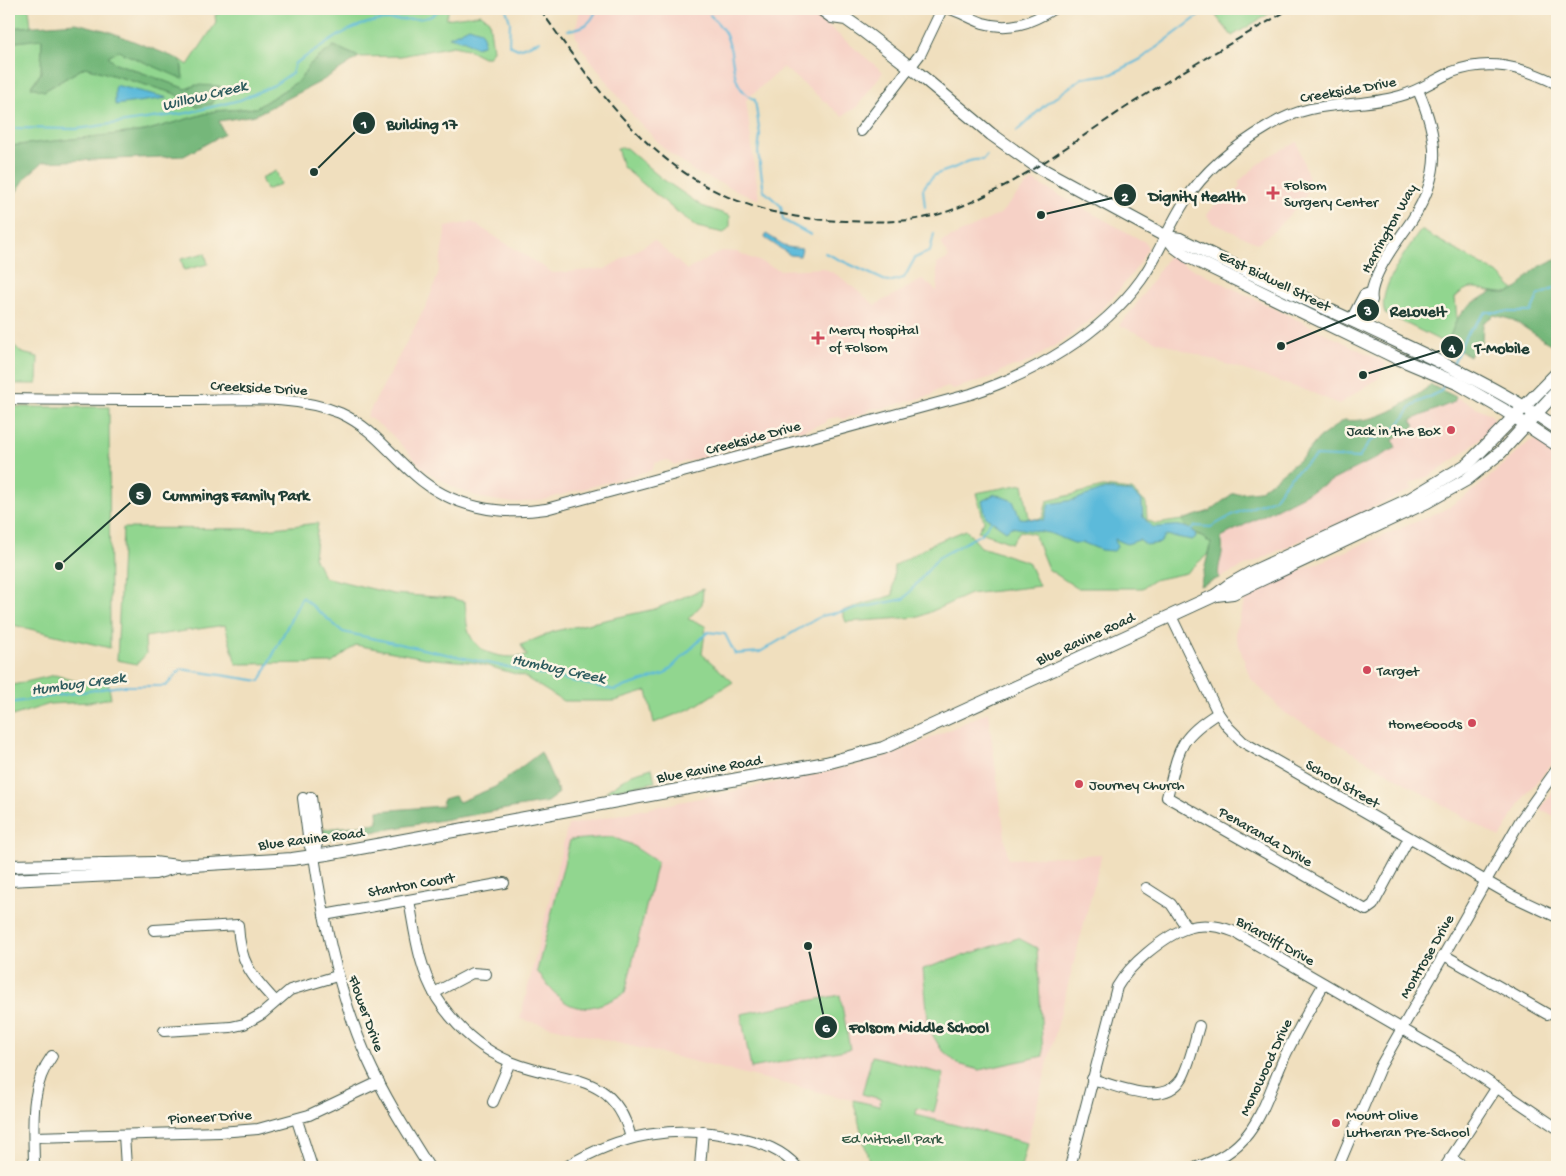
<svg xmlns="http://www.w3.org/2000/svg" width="1566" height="1176" font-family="'Gochi Hand',sans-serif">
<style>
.built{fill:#f6d1c6}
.green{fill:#91d68f;stroke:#588a62}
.forest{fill:#74b77a;stroke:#4a7a57}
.water{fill:#5cbada;stroke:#3e7c87}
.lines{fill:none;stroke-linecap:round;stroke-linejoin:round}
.stream{stroke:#5cbada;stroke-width:2}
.minor-casing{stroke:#3e5549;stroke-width:12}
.major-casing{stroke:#3e5549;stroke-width:14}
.minor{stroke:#fff;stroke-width:10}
.major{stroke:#fff;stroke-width:12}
.rail{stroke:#1f3d34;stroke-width:2;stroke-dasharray:8 4;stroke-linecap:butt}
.poi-dot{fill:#d1495b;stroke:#fcf5e5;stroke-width:2}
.labels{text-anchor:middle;stroke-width:5;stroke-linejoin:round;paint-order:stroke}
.street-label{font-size:15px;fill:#1f3d34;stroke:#fcf5e5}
.poi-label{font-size:15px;fill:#1f3d34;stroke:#fcf5e5;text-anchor:start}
.park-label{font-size:15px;fill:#365c46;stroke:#fcf5e5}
.water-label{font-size:16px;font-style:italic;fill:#2e5c5e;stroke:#fcf5e5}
.leader{fill:none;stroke:#1f3d34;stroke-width:2}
.callout-dot{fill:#1f3d34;stroke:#fcf5e5;stroke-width:2}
.mark-label{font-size:15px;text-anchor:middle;font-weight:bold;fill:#fff}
.callout-label{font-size:16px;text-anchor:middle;font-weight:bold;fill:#1f3d34;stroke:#fcf5e5;stroke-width:5;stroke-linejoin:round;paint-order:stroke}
</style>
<rect width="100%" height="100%" fill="#fcf5e5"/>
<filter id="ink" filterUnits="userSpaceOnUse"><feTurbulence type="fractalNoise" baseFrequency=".02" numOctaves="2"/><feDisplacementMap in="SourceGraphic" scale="10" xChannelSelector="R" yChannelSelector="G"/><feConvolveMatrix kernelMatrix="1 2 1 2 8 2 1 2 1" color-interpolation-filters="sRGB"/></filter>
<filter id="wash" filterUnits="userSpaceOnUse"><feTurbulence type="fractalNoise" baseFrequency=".0096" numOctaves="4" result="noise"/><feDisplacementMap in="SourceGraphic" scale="20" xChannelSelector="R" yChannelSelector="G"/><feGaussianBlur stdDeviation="1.12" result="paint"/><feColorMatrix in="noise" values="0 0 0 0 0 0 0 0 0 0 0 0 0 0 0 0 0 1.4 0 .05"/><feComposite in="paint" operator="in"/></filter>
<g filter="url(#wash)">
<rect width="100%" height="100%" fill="#f0dfbe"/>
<g class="built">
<polygon points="580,9 808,9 883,72 857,107 842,116 783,67 746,100 759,200 695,172 667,151 634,117 581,47 575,34"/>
<polygon points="1297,142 1311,185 1304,199 1274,231 1257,243 1211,222 1207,215 1225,192 1237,194 1240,185 1238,182 1267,157"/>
<polygon points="1033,181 1145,242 1148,248 1137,267 1117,293 1091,319 1070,336 1040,355 1020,366 1014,366 1001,371 999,375 953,389 948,387 935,391 932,395 885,408 869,409 866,413 843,419 839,417 827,419 826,423 800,431 794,427 783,429 781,436 674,465 667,460 655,463 652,470 543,500 513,503 481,498 457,489 426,471 390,433 367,416 427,304 438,275 446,227 472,222 553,273 605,269 654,240 687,270 722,251 737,252 780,270 824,268 839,276 875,305 923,279 937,291 937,264 949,258 941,242 1000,214 1025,186"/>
<polygon points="1170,254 1175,255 1183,264 1386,363 1379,378 1339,404 1308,391 1153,340 1119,325 1133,309"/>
<polygon points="1456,397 1490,414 1494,418 1494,425 1489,431 1458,457 1429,476 1410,484 1413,489 1219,578 1218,570 1224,548 1221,537 1395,448 1393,440 1411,420 1454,402"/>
<polygon points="1536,440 1557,454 1557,758 1524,797 1500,838 1285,713 1250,678 1235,633 1247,593 1446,509 1478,487 1530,441"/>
<polygon points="988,712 1008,859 1102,854 1027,1143 520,1019 568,825 859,765 902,751"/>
<polygon points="1557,786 1557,819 1540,809"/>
</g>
<g class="green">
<polygon points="9,9 29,9 31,26 9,28"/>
<polygon points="231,9 449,9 446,19 481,14 489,20 493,50 489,57 483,57 467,49 453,46 401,56 359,57 334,46 309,65 300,80 256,108 215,111 145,131 9,146 9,33 16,42 42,38 41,73 31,86 44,91 85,67 173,93 197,107 196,85 186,89 113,62 108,56 118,51 183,78 181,60 188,65 216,23 215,15"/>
<polygon points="1233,9 1277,9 1232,36 1216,16"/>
<polygon points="617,148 626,148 661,178 702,206 730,216 730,226 724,233 697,227 671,207 623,167"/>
<polygon points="276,171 281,184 266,190 261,178"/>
<path d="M1421,230L1500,275L1515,291C1512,292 1507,293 1503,293C1485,294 1472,278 1455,298L1457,319L1447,344L1385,313C1376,291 1408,248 1421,230Z"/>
<polygon points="9,236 11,342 22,353 38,357 37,384 9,384"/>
<polygon points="205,253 208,264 184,270 181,259"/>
<polygon points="9,407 109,407 110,648 9,624"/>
<polygon points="1023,484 1029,518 1037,519 1043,517 1047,501 1103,487 1132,490 1146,503 1147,520 1156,524 1182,520 1186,527 1211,543 1207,555 1186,573 1154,580 1142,588 1077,588 1048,569 1034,534 1020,531 1011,543 978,531 984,521 976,493"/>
<path d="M318,523L314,557L324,577L393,594L451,598L465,602C466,611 466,621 468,630C477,656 503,659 527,656L521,645L555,631L655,609L703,589L702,604L688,619L706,626L702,654L733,682L692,708L654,723L647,691L615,701H563L523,676L477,663L425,658L356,645L332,663L236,664L225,625L145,637L146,654L137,664L117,660L123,528L265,529Z"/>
<polygon points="966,530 981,547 1028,562 1039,586 970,594 919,617 846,622 842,611 893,595 894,566 934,543"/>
<polygon points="55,675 83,683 107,677 111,698 89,702 50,704 9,717 9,686"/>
<polygon points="652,768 655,782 605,792 632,774"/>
<path d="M612,837L630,844L657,862L625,993C579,1018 566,1011 537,971L570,840Z"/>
<polygon points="1018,938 1037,948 1043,1056 980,1070 958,1064 941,1049 929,1029 923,969"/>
<polygon points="840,995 850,1049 751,1068 741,1014"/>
<polygon points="872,1056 944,1074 934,1112 917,1108 916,1115 1027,1143 1021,1167 866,1167 870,1165 853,1100 879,1106 881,1099 862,1094"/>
</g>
<g class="forest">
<polygon points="76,23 108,31 181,60 183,79 118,51 108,56 113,62 186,89 196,85 220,86 212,104 197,107 173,93 85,67 44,91 31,87 41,73 42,39 16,42 9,33 9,28"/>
<polygon points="334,46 359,57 320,82 255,115 219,121 224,134 184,156 43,162 27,176 9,203 9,146 145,131 215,111 256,108 300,80 309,65"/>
<path d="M1557,258L1556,348L1513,320L1494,315L1483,323L1482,342L1469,356L1447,344C1460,310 1460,309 1493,292C1519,298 1519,282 1536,269C1542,265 1550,262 1557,258Z"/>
<path d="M1431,385L1456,397L1454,402L1411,420L1415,426L1393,440L1396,448L1221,537C1226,556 1216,563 1219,578L1200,586L1211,543L1186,527L1182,520L1210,511L1232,494L1259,491L1303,457L1319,438L1344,420C1378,424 1405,404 1431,385Z"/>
<polygon points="541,752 559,793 547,802 326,840 323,829 378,823 378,811 442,806 443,799 455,796 459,802 495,787"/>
</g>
<g class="water">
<polygon points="469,27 481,31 484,39 483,45 475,47 465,41 449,37"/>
<polygon points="115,85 168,98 115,105"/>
<polygon points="766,234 787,247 802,249 800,256 790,255 765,238"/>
<path d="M1105,489L1132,492L1142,501L1143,517L1152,527C1170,528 1178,521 1195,532L1196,537L1192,540L1166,535L1160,543L1146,545L1139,540L1127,544L1115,539L1117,547L1114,551L1101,550L1084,543H1074L1049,533L1011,527L1006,531L986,517L982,501L995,494L1013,501L1020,518L1044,520L1049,504L1074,500Z"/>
</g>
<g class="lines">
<g class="stream">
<polyline points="506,9 510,22 509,45 518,49 540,41"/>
<path d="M710,15C715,20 721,26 725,33C738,58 726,85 755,100L760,135L758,152L764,191L781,206L783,220L811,235"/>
<path d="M568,30C584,28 591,24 597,9"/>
<path d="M9,128L77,129L187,113L240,100L274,85L292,73L295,63C323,48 344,26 377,21C389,19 423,21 431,16C434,15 437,11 440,9"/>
<polyline points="1017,131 1045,105 1082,78 1112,74 1141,59 1208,9"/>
<path d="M925,207L923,189C935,170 938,175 956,167C966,162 971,159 983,160L987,155"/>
<polyline points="825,253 888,282 904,278 915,258 930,251 934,234"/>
<polyline points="1453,364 1466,335 1486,312 1531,312 1538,296 1557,287"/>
<polyline points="1190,530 1195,526 1211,527 1234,514 1274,499 1289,478 1316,456 1359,458 1370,441 1397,427 1413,405 1441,391 1445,382"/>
<polyline points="9,703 121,686 166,686 181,669 260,681 302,597 343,632 614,690 665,674 708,632 725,634 735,654 760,652 821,616 904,599 938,558 981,534 992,520"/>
</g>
</g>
</g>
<g filter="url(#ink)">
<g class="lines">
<g class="minor-casing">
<g id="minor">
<path d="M950,9C961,12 971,19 983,23C1009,31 1031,23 1053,9"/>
<polyline points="861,131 921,53 942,9"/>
<polyline points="1351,320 1364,295 1370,293"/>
<path d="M1360,325L1372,300C1370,291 1374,284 1377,275C1386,254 1400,238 1412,220C1442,174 1439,138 1418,90"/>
<path d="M9,399C69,400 130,400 190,400C239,400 294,394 340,413C373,428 389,453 415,475C451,507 499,516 546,509L971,394C1034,373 1101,335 1141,280C1159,255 1168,227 1185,201C1205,170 1238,144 1269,126C1316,97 1352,110 1400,96C1419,91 1434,80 1452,72C1489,58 1523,67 1557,84"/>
<polyline points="1171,616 1218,713 1228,727 1243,742 1512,896 1557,917"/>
<path d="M1218,713C1176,739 1179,752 1167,797L1366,910L1373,905L1409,838"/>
<polyline points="311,797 317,843 314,856"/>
<path d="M303,798L309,844L314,856C324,925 339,994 367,1058C384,1096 407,1132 429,1167"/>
<polyline points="1146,888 1171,904 1187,928"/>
<path d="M409,900C415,933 419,969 437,998C455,1026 480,1049 511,1062C565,1084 613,1069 631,1138"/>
<polyline points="324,915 504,883"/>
<path d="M154,930L238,925C240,963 250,974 275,1001"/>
<polyline points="1444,955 1547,1014"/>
<polyline points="434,993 472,973 486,974"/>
<polyline points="164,1031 231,1027 244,1024 262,1014 290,990 337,976"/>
<path d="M1092,1079C1118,1086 1164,1108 1182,1078C1190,1063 1194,1043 1199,1026"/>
<polyline points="493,1102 510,1062"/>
<polyline points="297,1120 312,1167"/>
<polyline points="124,1135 126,1167"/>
<polyline points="34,1137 220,1132 258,1129 309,1115 379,1082"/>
<polyline points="1450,1158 1464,1167"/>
<path d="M34,1167C34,1129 28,1089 52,1056"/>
<path d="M566,1167C619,1134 679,1123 740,1138C762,1143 782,1150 797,1167"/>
<polyline points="700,1167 703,1131"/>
<path d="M1070,1167L1117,987C1125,973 1135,963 1147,953C1176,929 1198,917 1235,932L1456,1060L1557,1128"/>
<path d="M1197,1167C1256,1149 1262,1108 1284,1058C1296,1033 1310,1008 1324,984"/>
<polyline points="1338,1167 1380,1067 1520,821 1557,769"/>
<polyline points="1445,1167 1497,1087"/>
</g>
</g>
<g class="major-casing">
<g id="major">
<path d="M821,9L832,17L846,19L863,31L919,74L991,134L1036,166L1167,237L1180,239C1240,269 1301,297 1362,325C1429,357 1496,386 1557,428"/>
<polyline points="1167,237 1175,247 1187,256 1395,357 1459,384 1504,410 1557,445"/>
<polyline points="1216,595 1233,593 1427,502 1466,480 1501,452 1557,391"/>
<polyline points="9,866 154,863 177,866 292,859 327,854 826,763 883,748 1216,595 1229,585 1252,572 1410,499 1468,464 1557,373"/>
<polyline points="9,880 155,873 172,868"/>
</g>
</g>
<use href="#minor" class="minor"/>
<use href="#major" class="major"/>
<path class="rail" d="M540,9C621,126 688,217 845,221C876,222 913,223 943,213C1009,191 1067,146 1125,108C1179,73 1234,41 1290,9"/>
</g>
</g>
<g class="poi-dot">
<path d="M1270.5 185.5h5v5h5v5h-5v5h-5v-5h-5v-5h5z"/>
<path d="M815.5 330.5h5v5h5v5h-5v5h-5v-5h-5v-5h5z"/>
<circle cx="1451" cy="430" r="5"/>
<circle cx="1367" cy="670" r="5"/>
<circle cx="1472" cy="723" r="5"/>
<circle cx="1079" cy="784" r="5"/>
<circle cx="1336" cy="1123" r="5"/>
</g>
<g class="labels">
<g class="street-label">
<text transform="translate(1348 89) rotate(-10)" y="5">Creekside Drive</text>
<text transform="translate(1388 228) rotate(-61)" y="5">Harrington Way</text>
<text transform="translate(1275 280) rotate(26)" y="5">East Bidwell Street</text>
<text transform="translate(259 387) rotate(3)" y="5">Creekside Drive</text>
<text transform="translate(753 437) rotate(-15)" y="5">Creekside Drive</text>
<text transform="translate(1085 638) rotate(-25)" y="5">Blue Ravine Road</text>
<text transform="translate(709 768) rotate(-10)" y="5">Blue Ravine Road</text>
<text transform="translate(1343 783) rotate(30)" y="5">School Street</text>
<text transform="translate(1266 836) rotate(30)" y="5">Penaranda Drive</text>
<text transform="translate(311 838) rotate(-7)" y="5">Blue Ravine Road</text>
<text transform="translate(411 884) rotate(-10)" y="5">Stanton Court</text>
<text transform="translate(1276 940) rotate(29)" y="5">Briarcliff Drive</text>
<text transform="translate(1426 956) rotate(-60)" y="5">Montrose Drive</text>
<text transform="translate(367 1013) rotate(70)" y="5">Flower Drive</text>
<text transform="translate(1265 1067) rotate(-65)" y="5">Monowood Drive</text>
<text transform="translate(210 1116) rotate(-3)" y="5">Pioneer Drive</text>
</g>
<g class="poi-label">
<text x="1284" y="189">Folsom<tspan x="1284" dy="17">Surgery Center</tspan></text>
<text x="829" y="334">Mercy Hospital<tspan x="829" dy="17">of Folsom</tspan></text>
<text x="1441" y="435" text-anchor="end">Jack in the Box</text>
<text x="1377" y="675">Target</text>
<text x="1462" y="728" text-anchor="end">HomeGoods</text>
<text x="1089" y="789">Journey Church</text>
<text x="1346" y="1119">Mount Olive<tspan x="1346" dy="17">Lutheran Pre-School</tspan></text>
</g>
<g class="park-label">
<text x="892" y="1143">Ed Mitchell Park</text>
</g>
<g class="water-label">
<text transform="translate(204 94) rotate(-14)" y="6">Willow Creek</text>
<text transform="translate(559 667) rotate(12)" y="6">Humbug Creek</text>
<text transform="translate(78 682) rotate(-8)" y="6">Humbug Creek</text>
</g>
</g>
<path class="leader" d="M314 172L364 123M1041 215L1125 195M1281 346L1368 310M1363 375L1452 347M59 566L140 494M808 946L826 1027"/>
<g class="callout-dot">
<circle cx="314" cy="172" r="5"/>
<circle cx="1041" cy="215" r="5"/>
<circle cx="1281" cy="346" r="5"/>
<circle cx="1363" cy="375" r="5"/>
<circle cx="59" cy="566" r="5"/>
<circle cx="808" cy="946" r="5"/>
<circle cx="364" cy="123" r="12"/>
<circle cx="1125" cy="195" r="12"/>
<circle cx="1368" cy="310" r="12"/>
<circle cx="1452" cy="347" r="12"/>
<circle cx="140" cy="494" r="12"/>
<circle cx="826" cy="1027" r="12"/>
</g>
<g class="mark-label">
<text x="364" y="128">1</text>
<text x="1125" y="201">2</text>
<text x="1368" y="315">3</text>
<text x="1452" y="352">4</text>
<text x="140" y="499">5</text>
<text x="826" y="1032">6</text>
</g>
<g class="callout-label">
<text x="422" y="129">Building 17</text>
<text x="1197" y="201">Dignity Health</text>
<text x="1418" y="316">ReLoveIt</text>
<text x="1502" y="353">T-Mobile</text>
<text x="236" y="500">Cummings Family Park</text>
<text x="919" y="1032">Folsom Middle School</text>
</g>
<rect width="1566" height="1176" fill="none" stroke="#fcf5e5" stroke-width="30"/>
</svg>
